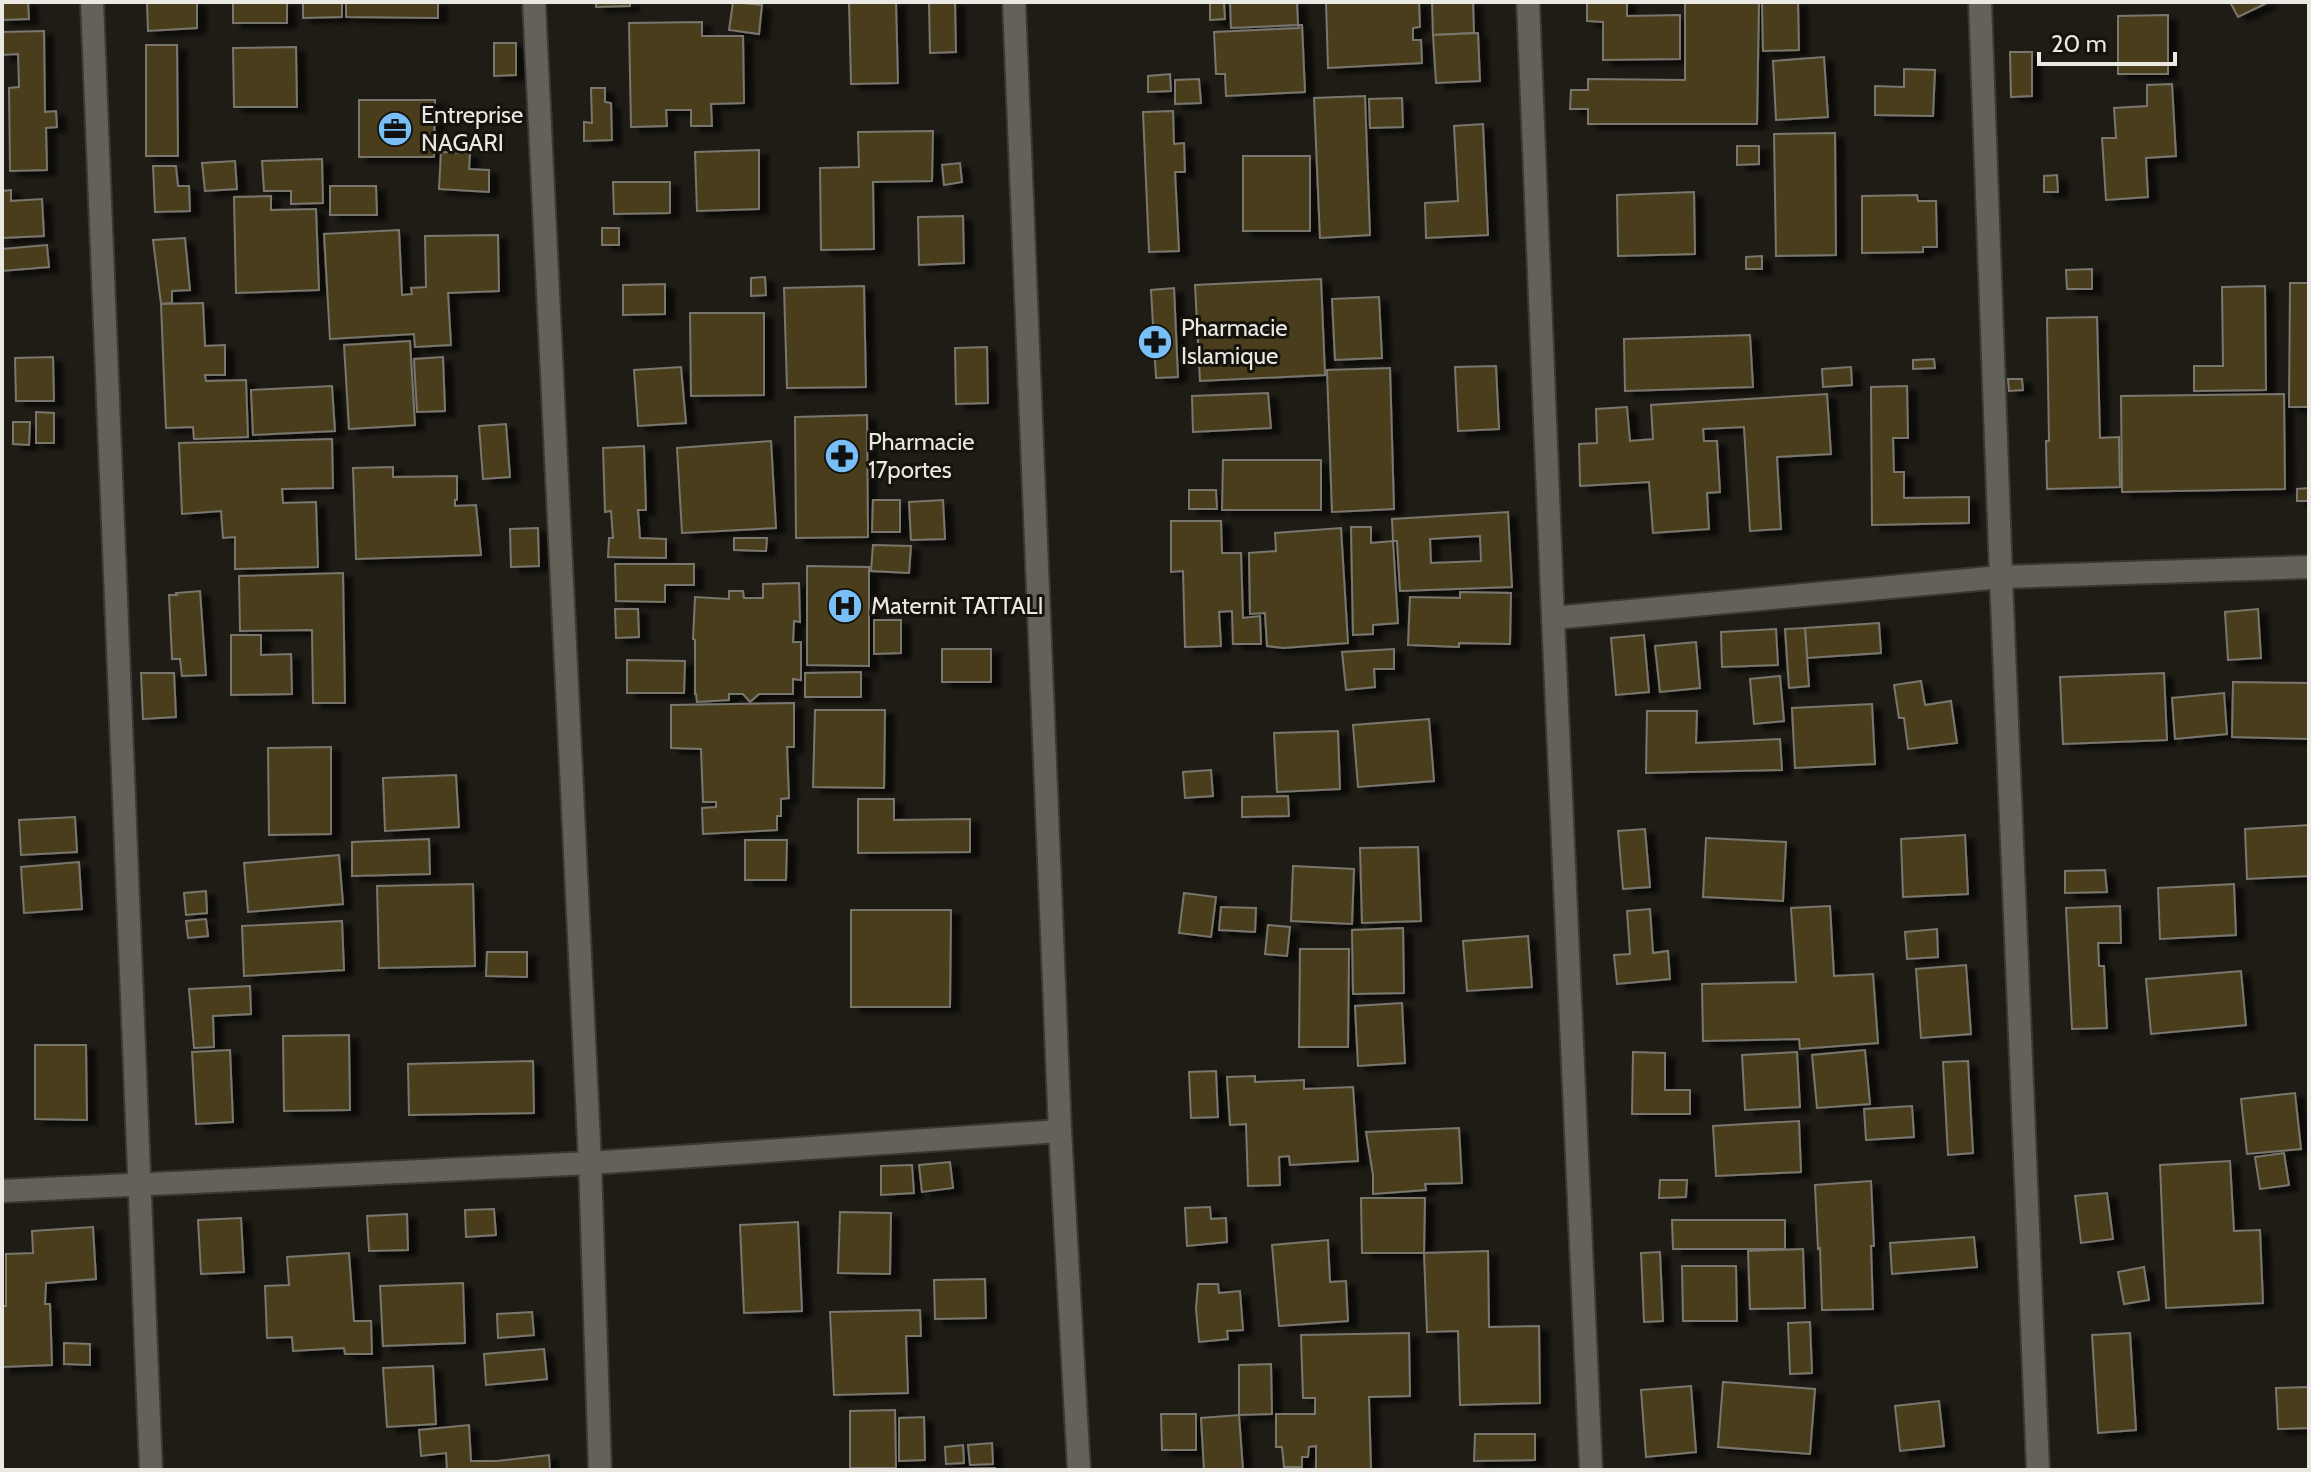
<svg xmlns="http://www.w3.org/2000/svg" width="2311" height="1472" font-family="Cabin,sans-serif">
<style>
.building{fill:#483e1e;stroke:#79766d;stroke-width:2;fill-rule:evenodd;filter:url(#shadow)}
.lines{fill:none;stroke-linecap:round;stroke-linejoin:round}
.minor-casing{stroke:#3a3834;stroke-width:26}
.tertiary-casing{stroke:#3a3834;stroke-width:26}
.minor{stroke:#636158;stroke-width:22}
.tertiary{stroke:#636158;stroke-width:22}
.labels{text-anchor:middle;stroke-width:6;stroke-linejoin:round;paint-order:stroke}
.poi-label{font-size:24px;fill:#eae8e3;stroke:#15130c;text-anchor:start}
</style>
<defs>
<filter id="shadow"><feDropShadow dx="9" dy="5" stdDeviation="2" flood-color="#0009"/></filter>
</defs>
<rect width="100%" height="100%" fill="#1e1c15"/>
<g class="building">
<polygon points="2,2 28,2 29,19 2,20"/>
<polygon points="147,2 197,2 197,28 148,31"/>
<rect x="233" y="2" width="54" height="21"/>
<polygon points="303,2 342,2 342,17 303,18"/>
<polygon points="346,2 438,2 438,18 346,17"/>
<polygon points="596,2 630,2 630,6 596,7"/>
<polygon points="733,2 762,5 759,34 729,30"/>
<polygon points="849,2 896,2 898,83 851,84"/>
<polygon points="929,2 955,2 956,52 930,53"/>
<polygon points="1210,2 1224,2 1225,19 1210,20"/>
<polygon points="1230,2 1297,2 1298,25 1231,28"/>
<polygon points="1326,2 1419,2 1420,27 1413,28 1413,40 1421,40 1422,63 1328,68"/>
<polygon points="1432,2 1473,2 1474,33 1433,35"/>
<polygon points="1587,2 1627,2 1627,16 1680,15 1680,59 1603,60 1603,22 1587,21"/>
<polygon points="1685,2 1759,2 1757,124 1588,124 1588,109 1570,109 1571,90 1588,90 1588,79 1685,80"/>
<polygon points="1762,2 1798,2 1799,50 1763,51"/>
<polygon points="2230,2 2269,2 2238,17"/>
<polygon points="2168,15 2168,74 2118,74 2118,16"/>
<polygon points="702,22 702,36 743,36 744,103 711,104 712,126 691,126 691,110 666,110 667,126 631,127 629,23"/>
<polygon points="1298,25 1302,25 1305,92 1226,96 1225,74 1216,74 1214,32 1299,28"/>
<polygon points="44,31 45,112 56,111 57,127 46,128 47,170 10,171 9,88 19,87 18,54 2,55 2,32"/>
<polygon points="1478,33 1480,81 1436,83 1433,35"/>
<polygon points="494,43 516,43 516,75 494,76"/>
<polygon points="146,45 177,45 178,156 146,156"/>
<polygon points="296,47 297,107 234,107 233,48"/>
<polygon points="2010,52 2032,52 2032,96 2011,97"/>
<polygon points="1824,57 1828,117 1776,120 1773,61"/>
<polygon points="1904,69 1935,70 1933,116 1875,115 1875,86 1904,87"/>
<polygon points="1170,74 1171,91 1148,92 1148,76"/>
<polygon points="1199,79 1201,103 1175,104 1175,80"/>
<polygon points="2172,84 2176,156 2146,158 2148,197 2106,200 2102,138 2116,138 2114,108 2147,106 2147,85"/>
<polygon points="591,88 605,88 605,102 611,103 612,140 584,141 584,122 592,123"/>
<polygon points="1365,96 1370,235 1320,238 1314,98"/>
<polygon points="1402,98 1403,127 1370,128 1369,99"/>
<polygon points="359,100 435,100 434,157 359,157"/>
<polygon points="1173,111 1174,144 1184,143 1185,172 1175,172 1179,251 1149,252 1143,112"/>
<polygon points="1483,124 1488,235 1426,238 1425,203 1458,201 1454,126"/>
<polygon points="933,131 932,181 873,182 874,249 821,250 820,168 859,167 858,132"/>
<polygon points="1835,133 1836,255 1776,256 1774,134"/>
<polygon points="1737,146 1759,146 1759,164 1737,165"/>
<polygon points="759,150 759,209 697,211 695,152"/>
<polygon points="441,152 470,153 469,169 489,170 489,192 439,189"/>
<rect x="1243" y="156" width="67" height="75"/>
<polygon points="322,159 323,203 291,204 291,191 264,191 262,161"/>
<polygon points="235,161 237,189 205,191 202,163"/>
<polygon points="960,163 962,182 944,185 942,165"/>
<polygon points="153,166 176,166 178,186 189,186 190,211 155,212"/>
<polygon points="2057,175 2058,192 2044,192 2044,176"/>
<polygon points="613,182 670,182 670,213 614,214"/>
<polygon points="330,186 376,186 377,215 330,215"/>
<polygon points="11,190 11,201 42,199 44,236 2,238 2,191"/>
<polygon points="1694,192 1695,254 1618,256 1617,195"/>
<polygon points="1917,195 1918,201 1936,201 1937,247 1923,247 1923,252 1862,253 1862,196"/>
<polygon points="271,196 271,210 316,209 319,290 236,293 234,197"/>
<polygon points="963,216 964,263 919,265 918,217"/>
<rect x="602" y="228" width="17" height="17"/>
<polygon points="399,230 402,295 412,294 411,288 426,287 425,236 498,235 499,291 448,293 451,345 415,347 414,334 330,339 324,234"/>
<polygon points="185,238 190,290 172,291 172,303 161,304 153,240"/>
<polygon points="47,245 49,267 2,271 2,249"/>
<polygon points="1762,256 1762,269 1746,269 1746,257"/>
<polygon points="2092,269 2092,289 2067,289 2066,270"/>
<polygon points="765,277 766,295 751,296 751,278"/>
<polygon points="1321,279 1325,375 1200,381 1195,285"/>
<polygon points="2290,283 2309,283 2309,407 2289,407"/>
<polygon points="665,284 665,314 623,315 623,285"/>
<polygon points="864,286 866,387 787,388 784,288"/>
<polygon points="2265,286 2266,390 2194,391 2194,366 2223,366 2222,287"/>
<polygon points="1174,288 1178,377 1156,378 1151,290"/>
<polygon points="1379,297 1382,358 1335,360 1332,299"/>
<polygon points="203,303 205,346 225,345 225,375 205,375 206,381 246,380 248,437 194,439 193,427 166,428 161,304"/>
<polygon points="690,313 764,313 764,395 691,396"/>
<polygon points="2097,317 2100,438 2119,437 2120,487 2047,489 2046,441 2049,441 2047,318"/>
<polygon points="1750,335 1753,387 1625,391 1624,339"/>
<polygon points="410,341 415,425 349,429 344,345"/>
<polygon points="987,347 988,403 956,404 955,348"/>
<polygon points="53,357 54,401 16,401 15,358"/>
<polygon points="443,357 445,411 417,412 414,359"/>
<polygon points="1934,359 1935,368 1913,369 1913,360"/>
<polygon points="1496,366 1499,429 1458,431 1455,367"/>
<polygon points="681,367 686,423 638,426 634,370"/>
<polygon points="1851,367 1852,385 1823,387 1822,369"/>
<polygon points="1390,368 1394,509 1332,512 1327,370"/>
<polygon points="2008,379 2022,379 2023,390 2009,391"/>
<polygon points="332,386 335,431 253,435 251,390"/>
<polygon points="1907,386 1908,438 1893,438 1894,472 1904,472 1904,498 1969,497 1969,523 1872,525 1871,387"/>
<polygon points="1268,393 1271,428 1193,432 1192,396"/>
<polygon points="1827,394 1831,454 1777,457 1781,529 1750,531 1744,427 1703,429 1704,441 1717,441 1720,492 1707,493 1709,529 1653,533 1649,482 1580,486 1579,444 1597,443 1596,409 1627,407 1630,441 1653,439 1651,405"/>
<polygon points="2284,394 2285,489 2122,492 2121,396"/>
<polygon points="36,412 54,413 54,443 36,443"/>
<polygon points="867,415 868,537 796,538 795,417"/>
<polygon points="13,422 30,422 29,445 13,444"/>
<polygon points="506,424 510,477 483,479 479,426"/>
<polygon points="332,439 333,488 282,489 283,503 316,502 318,567 235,569 235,537 223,538 221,511 182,514 179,443"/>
<polygon points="771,441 776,528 682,533 677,448"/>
<polygon points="644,446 646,510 638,510 640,538 666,539 666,558 608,557 609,538 613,538 611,511 605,512 603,448"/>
<polygon points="1223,460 1321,460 1321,510 1222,510"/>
<polygon points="393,467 393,477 457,476 457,500 455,500 455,506 476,505 481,555 356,559 353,468"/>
<polygon points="2309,488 2309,501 2297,501 2297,489"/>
<polygon points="1189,490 1216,490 1217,509 1189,509"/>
<polygon points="873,500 900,500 900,532 872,532"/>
<polygon points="943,500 945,539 911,540 909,502"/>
<path d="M1508,512L1512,587L1400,591L1397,541H1393L1392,519ZM1480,536L1481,561L1431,563L1430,539Z"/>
<polygon points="1171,521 1221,521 1222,553 1241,553 1243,618 1260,616 1261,644 1233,644 1232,611 1219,612 1221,646 1185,647 1183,571 1171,572"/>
<polygon points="1351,527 1371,527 1371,543 1393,541 1398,623 1373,625 1373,634 1353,635"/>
<polygon points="538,528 539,566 511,567 510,529"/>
<polygon points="1341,528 1348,643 1283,648 1267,646 1265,613 1250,614 1249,553 1276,551 1275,533"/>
<polygon points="734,538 767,538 766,551 734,550"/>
<polygon points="873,545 911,546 909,573 871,571"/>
<polygon points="615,564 694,564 694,585 665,585 665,602 616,601"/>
<polygon points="807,566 869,567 869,666 807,665"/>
<polygon points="343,573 345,703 313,703 312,630 240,631 239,576"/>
<polygon points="799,583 800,622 794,621 793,642 801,642 801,680 793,679 793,694 759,694 750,702 743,694 729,694 729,700 697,702 696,694 695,694 695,640 693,639 695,597 729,599 729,591 743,591 744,598 763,598 763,584"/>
<polygon points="200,591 206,675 182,676 180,659 172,659 169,595 177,595 176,593"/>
<polygon points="1460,592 1511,593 1510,644 1459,643 1459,647 1408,645 1410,597 1460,598"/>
<polygon points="615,609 638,609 639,637 616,638"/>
<polygon points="2258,609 2261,658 2228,660 2225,612"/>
<polygon points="874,620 901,620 901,653 874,654"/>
<polygon points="1879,623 1881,653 1807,658 1805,628"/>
<polygon points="1805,628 1809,686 1789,688 1785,629"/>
<polygon points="1776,629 1778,665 1722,667 1721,632"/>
<polygon points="231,635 261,635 261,655 291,654 292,694 231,695"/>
<polygon points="1644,635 1649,692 1616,695 1611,638"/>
<polygon points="1696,642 1700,688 1660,692 1655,646"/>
<rect x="942" y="649" width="49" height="33"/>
<polygon points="1394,649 1394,669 1374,669 1375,687 1346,690 1342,652"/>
<polygon points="627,660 685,661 684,693 627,693"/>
<polygon points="861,672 861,697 805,697 805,673"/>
<polygon points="141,673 174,673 176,717 143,719"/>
<polygon points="2164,673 2167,740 2063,744 2060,677"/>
<polygon points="1780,676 1784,721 1754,724 1750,679"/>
<polygon points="1921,681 1925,705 1951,701 1957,743 1908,749 1904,718 1899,718 1894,685"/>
<polygon points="2233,682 2309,683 2309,739 2232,737"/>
<polygon points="2224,693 2227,734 2175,739 2172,698"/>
<polygon points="794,703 794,747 787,747 789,798 781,799 781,816 777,816 777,830 703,834 702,808 716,807 716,802 703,802 701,749 671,748 671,705"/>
<polygon points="1872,704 1875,764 1795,768 1792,708"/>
<polygon points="815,710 885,710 884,788 813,787"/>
<polygon points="1647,711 1697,711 1696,743 1780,739 1782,770 1646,773"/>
<polygon points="1429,719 1434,781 1358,787 1353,725"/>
<polygon points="1338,731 1340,789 1277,792 1274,733"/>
<polygon points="331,747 331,834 269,835 268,748"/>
<polygon points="1211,770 1213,796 1185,798 1183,772"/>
<polygon points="456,775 459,827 385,831 383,778"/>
<polygon points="1288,796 1289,816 1242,817 1242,797"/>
<polygon points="858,799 894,799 894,820 970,819 970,852 858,853"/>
<polygon points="75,817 77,852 21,855 19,820"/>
<polygon points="2309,825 2309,876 2247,879 2245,829"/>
<polygon points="1645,829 1650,887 1623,889 1618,831"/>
<polygon points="1965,835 1968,894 1903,897 1901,839"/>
<polygon points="1706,838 1786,842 1783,901 1703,897"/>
<polygon points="429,839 430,874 352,876 352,842"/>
<polygon points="745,840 787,840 786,880 745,880"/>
<polygon points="1418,847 1421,921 1362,923 1360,848"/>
<polygon points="339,855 343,904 248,912 244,863"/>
<polygon points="79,862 82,909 24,913 21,867"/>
<polygon points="1293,866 1354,869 1352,924 1291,921"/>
<polygon points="2105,870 2107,892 2065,893 2065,871"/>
<polygon points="473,884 475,966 379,968 377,886"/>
<polygon points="2234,884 2236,935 2160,939 2158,888"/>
<polygon points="206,891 207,913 186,915 184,893"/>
<polygon points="1184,893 1216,897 1211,937 1179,933"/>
<polygon points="1830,906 1834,976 1873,974 1878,1043 1800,1049 1799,1039 1703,1041 1702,984 1796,982 1791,908"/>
<polygon points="2120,906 2121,943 2098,943 2099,966 2104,966 2107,1028 2072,1029 2066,908"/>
<polygon points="1221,907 1256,908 1255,932 1219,930"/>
<polygon points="1650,909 1653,953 1668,951 1670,979 1617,984 1614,955 1630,954 1627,911"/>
<polygon points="851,910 951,910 950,1007 851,1007"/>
<polygon points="206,919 208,936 188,938 186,921"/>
<polygon points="342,921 344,970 244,976 242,926"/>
<polygon points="1268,925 1290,927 1287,956 1265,954"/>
<polygon points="1403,928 1404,993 1353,994 1352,930"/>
<polygon points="1937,929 1938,957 1907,959 1905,932"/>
<polygon points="1528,936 1532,987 1467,991 1463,941"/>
<polygon points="1300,949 1349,949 1348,1047 1299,1047"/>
<polygon points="487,952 527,952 527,977 486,976"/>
<polygon points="1966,965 1971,1034 1921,1038 1916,969"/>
<polygon points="2241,971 2246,1025 2151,1034 2146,979"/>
<polygon points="250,986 251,1014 213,1016 214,1047 194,1048 189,989"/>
<polygon points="1402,1003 1405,1063 1358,1066 1355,1006"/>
<polygon points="349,1035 350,1110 284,1111 283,1036"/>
<polygon points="35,1045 86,1045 87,1120 35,1119"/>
<polygon points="230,1050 233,1122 196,1124 192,1052"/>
<polygon points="1865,1050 1870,1104 1817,1108 1812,1055"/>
<polygon points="1633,1052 1665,1053 1665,1090 1690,1090 1690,1114 1632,1114"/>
<polygon points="1797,1052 1800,1107 1745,1110 1742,1055"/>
<polygon points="533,1061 534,1113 409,1115 408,1064"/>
<polygon points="1968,1061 1973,1153 1948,1155 1943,1062"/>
<polygon points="1216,1071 1218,1117 1191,1118 1189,1072"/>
<polygon points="1255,1076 1255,1082 1304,1080 1304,1089 1353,1087 1358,1161 1290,1165 1289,1156 1279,1157 1280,1185 1248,1186 1246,1124 1230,1125 1227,1077"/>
<polygon points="2295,1093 2301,1149 2247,1154 2241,1099"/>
<polygon points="1912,1106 1914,1137 1866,1140 1864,1109"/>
<polygon points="1799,1121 1801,1172 1716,1176 1713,1126"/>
<polygon points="1459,1128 1462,1183 1425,1184 1426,1190 1373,1194 1373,1175 1366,1132"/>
<polygon points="2284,1153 2289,1185 2260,1189 2255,1157"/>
<polygon points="2230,1161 2234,1231 2260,1230 2263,1303 2166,1308 2160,1165"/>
<polygon points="950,1162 953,1188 922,1192 919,1165"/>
<polygon points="912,1165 914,1193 881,1195 881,1166"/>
<polygon points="1660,1180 1687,1180 1686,1197 1659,1198"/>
<polygon points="1871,1181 1874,1246 1871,1246 1873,1309 1822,1310 1820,1248 1818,1249 1815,1185"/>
<polygon points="2107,1193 2113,1239 2081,1243 2075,1196"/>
<polygon points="1361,1198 1425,1198 1424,1253 1362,1253"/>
<polygon points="1210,1207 1211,1219 1226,1218 1227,1242 1187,1246 1185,1208"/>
<polygon points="494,1209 496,1235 466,1237 465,1210"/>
<polygon points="840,1212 891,1213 890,1274 838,1273"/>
<polygon points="407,1214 408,1250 369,1251 367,1216"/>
<polygon points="241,1218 244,1272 201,1274 198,1220"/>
<polygon points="1672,1220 1785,1220 1785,1249 1673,1249"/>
<polygon points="798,1222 802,1311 744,1313 740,1225"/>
<polygon points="93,1227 96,1279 46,1283 45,1304 50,1304 52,1365 2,1367 2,1306 6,1306 6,1254 33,1253 32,1231"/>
<polygon points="1974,1237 1977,1267 1892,1274 1890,1243"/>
<polygon points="1328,1240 1330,1282 1346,1281 1348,1321 1279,1326 1272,1245"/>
<polygon points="1803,1249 1805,1308 1750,1309 1748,1251"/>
<polygon points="1488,1251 1489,1327 1539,1326 1540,1403 1460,1405 1458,1331 1427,1332 1424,1253"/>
<polygon points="1660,1252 1663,1321 1644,1322 1641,1253"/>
<polygon points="349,1253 354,1321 371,1321 372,1354 345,1354 344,1348 293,1351 292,1337 267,1338 265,1286 289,1285 287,1257"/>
<polygon points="1682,1266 1736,1266 1737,1321 1683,1321"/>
<polygon points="2144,1267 2149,1300 2124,1304 2118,1272"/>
<polygon points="985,1279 986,1318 935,1319 934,1280"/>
<polygon points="463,1283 465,1343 383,1346 380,1286"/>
<polygon points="1198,1284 1218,1284 1219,1293 1240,1291 1243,1330 1227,1331 1228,1339 1199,1342 1196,1309"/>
<polygon points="920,1310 921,1336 906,1336 908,1393 834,1395 830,1312"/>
<polygon points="532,1312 534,1335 498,1338 497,1314"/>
<polygon points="1810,1322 1812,1373 1790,1374 1788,1323"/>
<polygon points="1409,1333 1410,1396 1369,1397 1371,1470 1316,1470 1316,1446 1309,1447 1308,1457 1302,1457 1302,1467 1284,1467 1282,1447 1276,1447 1276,1414 1315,1414 1315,1398 1303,1398 1301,1335"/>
<polygon points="2130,1333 2136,1430 2098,1433 2092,1335"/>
<polygon points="64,1343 90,1344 90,1365 64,1364"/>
<polygon points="544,1349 547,1379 486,1385 484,1354"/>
<polygon points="1271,1364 1272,1414 1239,1415 1239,1365"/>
<polygon points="433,1366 436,1424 387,1427 383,1368"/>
<polygon points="1723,1382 1815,1389 1810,1454 1718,1447"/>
<polygon points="1691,1386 1696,1452 1646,1457 1641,1390"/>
<polygon points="2309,1387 2309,1428 2278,1429 2276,1388"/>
<polygon points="1939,1401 1944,1446 1900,1451 1895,1406"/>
<polygon points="895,1410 896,1468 850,1468 850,1411"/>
<polygon points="1161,1414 1196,1414 1196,1450 1162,1450"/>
<polygon points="1239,1415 1243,1470 1204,1470 1201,1418"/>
<polygon points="924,1417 925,1460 899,1461 899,1418"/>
<polygon points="469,1425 471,1461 497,1461 549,1455 550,1470 447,1470 446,1453 421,1456 419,1430"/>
<polygon points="1475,1434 1535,1434 1535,1460 1474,1461"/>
<polygon points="992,1443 993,1464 970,1465 968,1445"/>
<polygon points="963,1445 964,1463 946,1464 945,1447"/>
<polygon points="995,1468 995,1470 951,1470 951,1469"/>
</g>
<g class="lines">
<g class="minor-casing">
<g id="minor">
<polyline points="92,2 151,1470"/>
<polyline points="534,2 590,1163 600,1470"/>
<polyline points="1528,2 1553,618 1591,1470"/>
<polyline points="1980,2 2001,577 2038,1470"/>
<polyline points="1553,618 2001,577 2309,567"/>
<polyline points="2,1191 590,1163 1060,1131"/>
</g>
</g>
<g class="tertiary-casing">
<polyline id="tertiary" points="1014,2 1060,1131 1079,1470"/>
</g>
<use href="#minor" class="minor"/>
<use href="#tertiary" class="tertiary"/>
</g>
<defs>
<g id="office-disc" transform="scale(1.8)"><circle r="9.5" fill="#78bff7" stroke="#15130c"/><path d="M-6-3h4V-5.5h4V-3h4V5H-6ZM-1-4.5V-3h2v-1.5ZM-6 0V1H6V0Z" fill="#111"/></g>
<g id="pharmacy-disc" transform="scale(1.8)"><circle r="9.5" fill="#78bff7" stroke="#15130c"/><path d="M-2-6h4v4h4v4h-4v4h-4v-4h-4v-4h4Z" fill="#111"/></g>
<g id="hospital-disc" transform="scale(1.8)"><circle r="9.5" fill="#78bff7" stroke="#15130c"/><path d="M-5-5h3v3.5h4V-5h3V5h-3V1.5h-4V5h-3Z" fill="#111"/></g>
</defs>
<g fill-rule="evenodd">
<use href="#office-disc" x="395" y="129"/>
<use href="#pharmacy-disc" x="1155" y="342"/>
<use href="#pharmacy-disc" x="842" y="456"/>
<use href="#hospital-disc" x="845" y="606"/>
</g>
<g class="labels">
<g class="poi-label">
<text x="421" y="123">Entreprise<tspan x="421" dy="28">NAGARI</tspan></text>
<text x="1181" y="336">Pharmacie<tspan x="1181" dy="28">Islamique</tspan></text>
<text x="868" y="450">Pharmacie<tspan x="868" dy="28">17portes</tspan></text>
<text x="871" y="614">Maternit TATTALI</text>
</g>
</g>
<rect width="2311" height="1472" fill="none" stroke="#eae8e3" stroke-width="8"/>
<path d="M2039 52v12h136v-12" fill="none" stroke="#eae8e3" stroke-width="4"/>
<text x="2051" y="52" font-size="24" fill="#eae8e3" stroke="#15130c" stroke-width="6" paint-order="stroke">20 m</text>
</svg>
